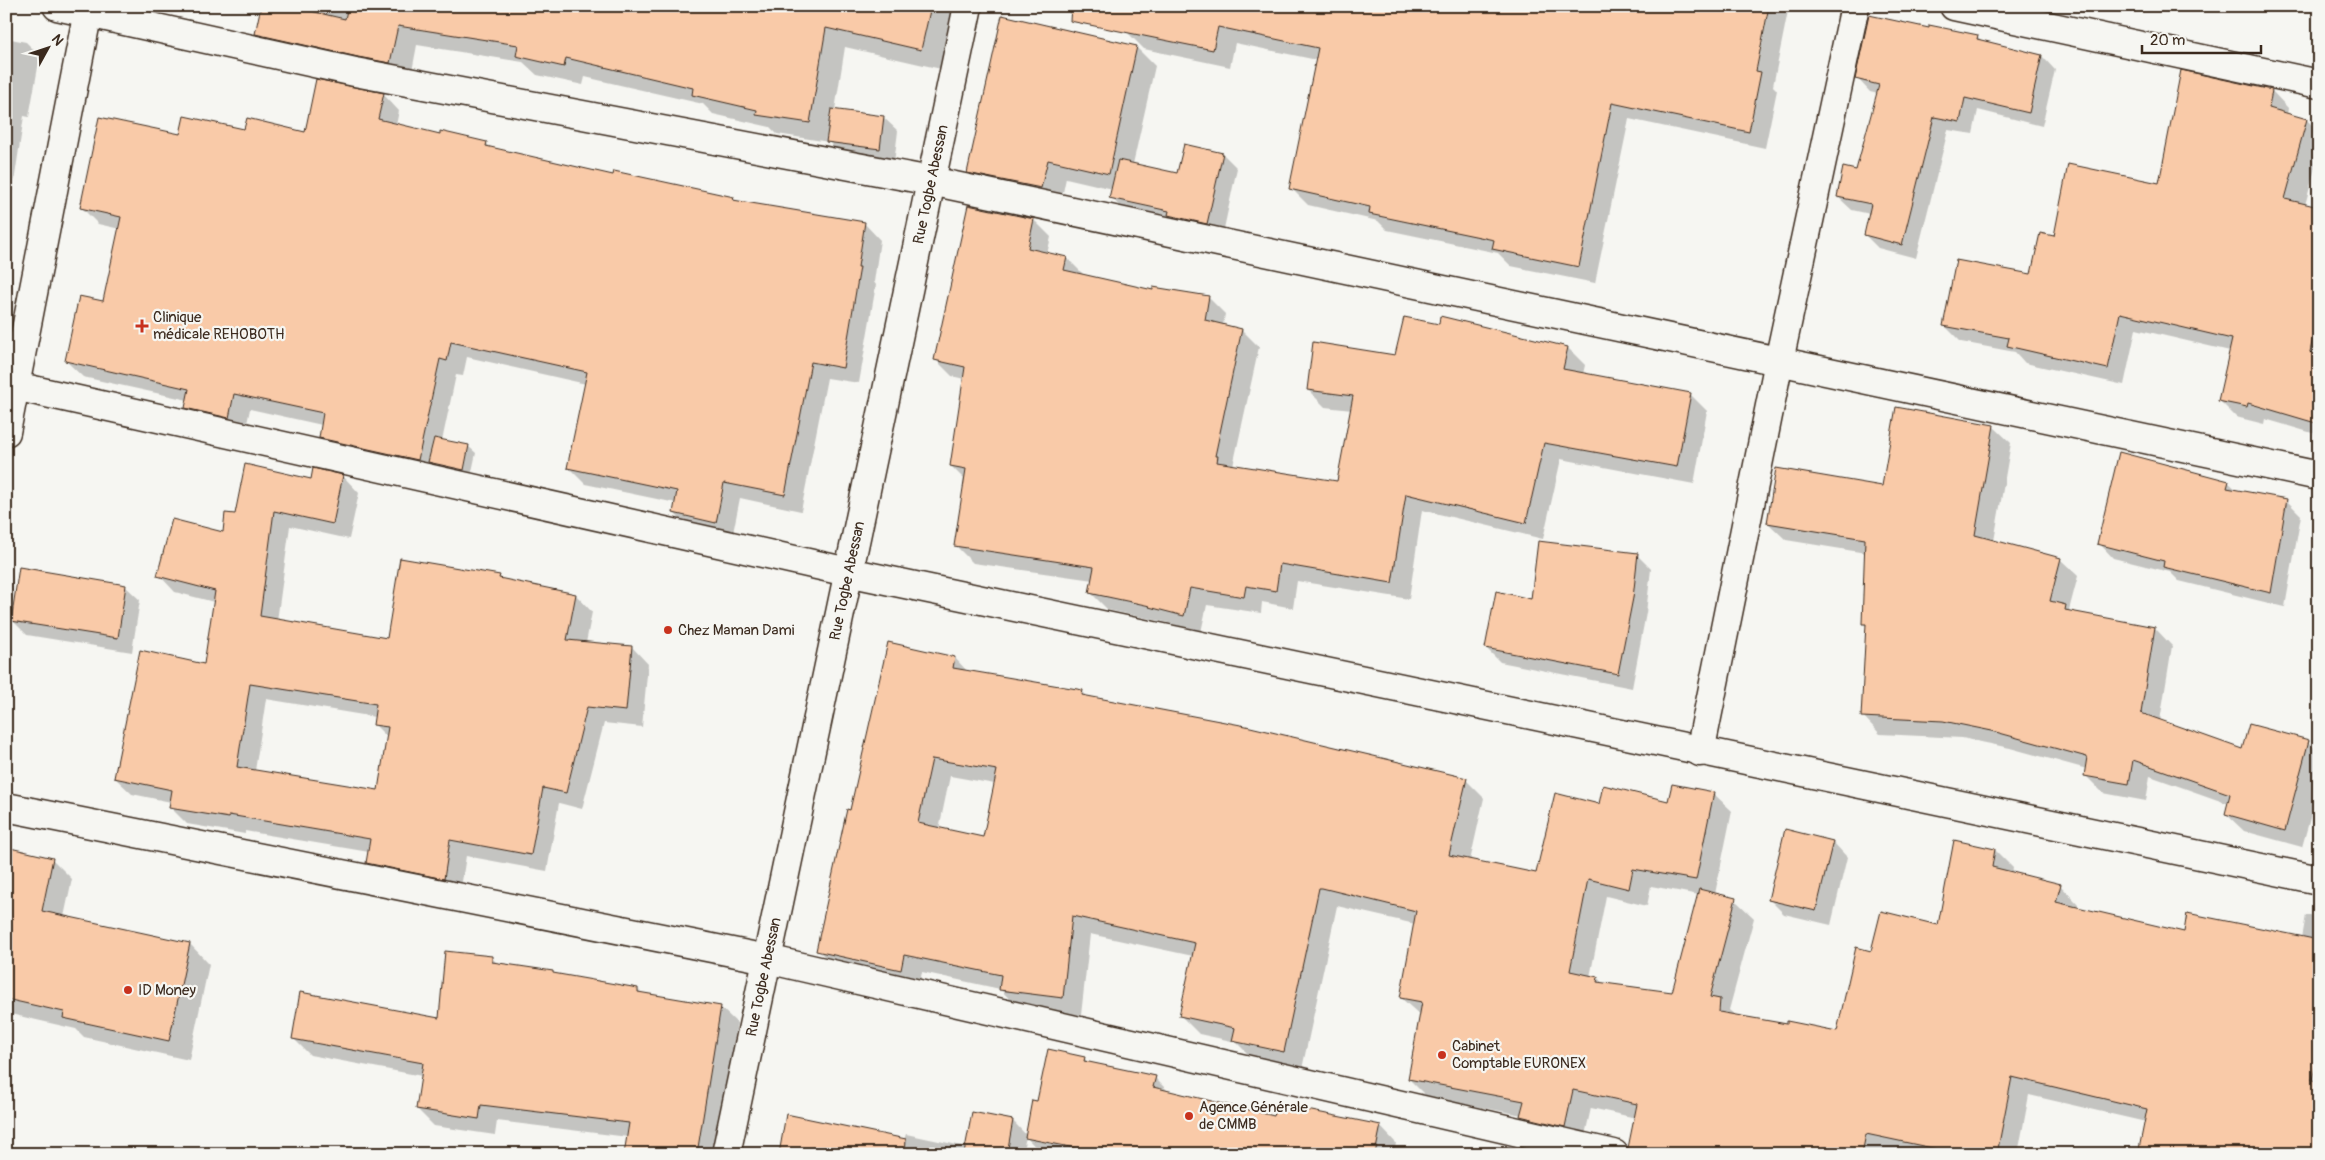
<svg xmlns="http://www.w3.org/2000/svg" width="2325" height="1160" font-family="Pangolin,sans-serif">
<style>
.shadow{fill:#0003;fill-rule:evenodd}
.building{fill:#f9caa8;stroke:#3b2a1e;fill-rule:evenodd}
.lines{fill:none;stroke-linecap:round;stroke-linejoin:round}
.minor-casing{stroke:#3b2a1e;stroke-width:31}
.minor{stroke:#f6f6f2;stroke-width:28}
.poi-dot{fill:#c8321e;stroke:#f6f6f2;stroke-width:2}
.labels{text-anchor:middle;stroke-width:4.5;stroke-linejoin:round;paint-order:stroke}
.street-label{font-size:15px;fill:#3b2a1e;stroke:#f6f6f2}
.poi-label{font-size:15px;fill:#3b2a1e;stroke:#f6f6f2;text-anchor:start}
</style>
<rect width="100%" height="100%" fill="#f6f6f2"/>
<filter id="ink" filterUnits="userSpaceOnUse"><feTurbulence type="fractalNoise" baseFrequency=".02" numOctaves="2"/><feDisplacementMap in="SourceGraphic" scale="10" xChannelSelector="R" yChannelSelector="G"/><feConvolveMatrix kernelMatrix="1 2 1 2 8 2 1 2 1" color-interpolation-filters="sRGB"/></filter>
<g filter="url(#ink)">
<g class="shadow">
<polygon points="228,6 955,6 941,69 845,47 835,110 883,117 898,131 894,163 842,156 829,142 777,134 770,127 713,114 703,104 585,77 583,85 537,75 523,62 417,45 410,82 276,53 256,33 261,13"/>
<polygon points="1132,6 1789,6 1773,86 1777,90 1765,148 1629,119 1595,283 1511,266 1498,253 1387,230 1378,221 1308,205 1291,188 1317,60 1235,43 1230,67 1144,49 1127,32"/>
<polygon points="2187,6 2206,6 2205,10"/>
<polygon points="1930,30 1977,36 1983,42 2042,56 2055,70 2042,126 1978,110 1973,134 1948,130 1916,258 1878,248 1865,235 1870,214 1852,210 1838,197 1857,171 1878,94 1870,92 1857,78"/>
<polygon points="6,38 26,42 40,56 29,117 24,116 11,202 6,201"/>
<polygon points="1136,47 1155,66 1133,164 1178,174 1223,154 1237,168 1222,238 1125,212 1111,197 1113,189 1066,178 1060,207 987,191 968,172"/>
<polygon points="2272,91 2288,108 2287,115 2307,120 2319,132 2319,154 2305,205 2319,209 2319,435 2265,419 2264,424 2236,417 2219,400 2230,351 2136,329 2124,385 2025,363 2015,352 1961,342 1945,326 2032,275 2055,237 2160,185"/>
<polygon points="383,94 399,111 396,125 486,143 492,149 614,176 733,198 738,202 864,223 880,240 874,282 876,285 859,383 827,378 801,511 740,498 732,538 690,529 674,513 676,503 585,484 569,468 586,384 467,357 463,376 456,375 442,441 468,446 476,453 471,476 336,454 320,437 322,425 250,409 245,433 202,424 186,408 188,400 83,377 66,361 104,303 120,229 98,224 82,208 181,136 245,130 306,133"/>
<polygon points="969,206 1034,220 1051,237 1047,254 1067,258 1084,275 1154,291 1208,297 1225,314 1223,326 1242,330 1259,347 1233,466 1338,482 1352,410 1325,407 1308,390 1396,356 1440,326 1441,318 1568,348 1585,365 1583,374 1690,394 1707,411 1694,484 1561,459 1543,539 1422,510 1409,599 1297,581 1293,608 1262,602 1261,613 1207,605 1201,632 1165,622 1108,610 1091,593 1093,580 973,563 956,546 965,480 951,466 964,379 952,376 935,359"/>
<polygon points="1993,426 2011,443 1994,541 2060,559 2078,576 2069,610 2073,613 2155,628 2172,646 2160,721 2243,751 2308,742 2319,752 2319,786 2302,847 2244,831 2226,814 2229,804 2150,776 2146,801 2103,793 2086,776 2087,769 2010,748 1962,738 1880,734 1863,716 1867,627 1863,623 1866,553 1786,540 1768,523 1883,487"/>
<path d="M343,476L359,493L349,539L290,526L277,621L388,639L499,576L503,580L576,595L592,612L586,643L632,647L648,664L642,727L604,723L582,809L559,803L547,871L466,856L460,894L384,879L367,863L369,852L245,831V834L187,824L171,808V802L132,794L115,778L206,665L214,602L175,592L159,575L224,534L236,516L312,480ZM266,699L375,717L374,724L388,738L379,792L255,771Z"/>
<polygon points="2228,482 2238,491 2286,500 2301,515 2285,607 2179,581 2170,572 2113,558 2099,543"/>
<polygon points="1637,555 1651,569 1646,613 1632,688 1500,662 1486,648 1532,600"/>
<polygon points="125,586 140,600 132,652 27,635 12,620"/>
<path d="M889,644L955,658L968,672L1083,692L1088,697L1466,780L1484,798L1470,861L1537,875L1600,806L1669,802L1713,793L1732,811L1715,894L1735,900L1754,918L1729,1010L1737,1017L1838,1033L1872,953L1939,926L1995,850L2013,868L2012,874L2060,885L2078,904L2077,908L2185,934L2302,938L2306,915L2319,918V1154L2146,1122L2029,1095L2018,1154H1630L1636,1118L1591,1108L1583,1144L1540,1134L1522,1115L1427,1097L1409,1079L1421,1016L1401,998L1415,924L1337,906L1302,1069L1252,1058L1236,1042L1199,1034L1181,1016L1193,956L1090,934L1081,1015L1018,1008L1000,989L922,972L919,987L836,968L818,950ZM950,776L995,784L984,838L939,829ZM1651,886L1699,895L1673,994L1603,984L1598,978L1590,977L1606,896L1647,906Z"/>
<polygon points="1833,842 1847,857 1831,925 1784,914 1770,900"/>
<polygon points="6,849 52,859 72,879 64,917 190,944 209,964 189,1060 84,1037 76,1029 6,1013"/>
<polygon points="492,958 498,964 553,972 556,975 638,989 642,994 720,1007 737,1023 716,1154 625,1154 628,1137 497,1121 495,1135 434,1126 417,1109 422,1076 310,1055 293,1038 440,1020"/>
<polygon points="1084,1058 1090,1064 1155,1078 1170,1093 1275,1118 1380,1126 1396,1143 1394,1154 1042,1154 1026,1137 1022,1154 782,1154 904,1140 906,1134 967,1147 1013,1121 1027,1136 1038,1103"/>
</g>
<g class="building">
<polygon points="261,6 289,6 345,19 348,6 931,6 921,50 826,28 810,123 756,115 757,110 692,95 693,88 566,58 564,67 516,56 518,45 398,26 390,63 358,57 255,34"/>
<polygon points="1071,6 1190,8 1190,6 1769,6 1756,71 1761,72 1749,132 1612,103 1579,267 1492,249 1494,240 1369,214 1370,207 1289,189 1318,48 1218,27 1213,50 1070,21"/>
<polygon points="1002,15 1137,46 1109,174 1048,160 1041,188 967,173"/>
<polygon points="1869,15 1929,28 1929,25 1978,35 1977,39 2042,55 2029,113 1965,98 1960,122 1934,117 1902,245 1864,235 1871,204 1837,197 1843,167 1856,170 1879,85 1855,79"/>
<polygon points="2181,70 2272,90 2269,108 2307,119 2285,199 2319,207 2319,309 2310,352 2319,355 2319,424 2248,403 2247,407 2218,401 2232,339 2120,313 2108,369 2007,346 2009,338 1943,326 1956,260 2031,274 2040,233 2054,236 2068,164 2159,183"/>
<polygon points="316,79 384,93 378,119 440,134 440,131 487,142 486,146 613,175 614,171 734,197 733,200 865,222 858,267 860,267 843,368 811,362 785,495 724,483 716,523 673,513 677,491 567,468 587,372 451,342 447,361 440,359 418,460 319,438 323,413 234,394 229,418 185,408 189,389 65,361 79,296 103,301 121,217 80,208 99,117 180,134 184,116 244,129 247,118 305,132"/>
<polygon points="831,109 884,116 880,149 826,142"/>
<polygon points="1184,144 1223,153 1207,224 1168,215 1169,211 1109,198 1118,160 1177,173"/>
<polygon points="968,205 1034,219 1028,248 1067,257 1064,270 1153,290 1153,287 1209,296 1205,320 1242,329 1215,456 1218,456 1217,462 1337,481 1353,396 1307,390 1313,342 1395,355 1404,317 1439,324 1440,316 1568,347 1563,369 1691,393 1677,467 1544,443 1526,523 1406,494 1392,583 1280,564 1276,591 1246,586 1244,597 1190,588 1184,616 1149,607 1150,606 1089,593 1094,567 954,546 966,469 950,466 965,367 934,360"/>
<polygon points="1896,407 1994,425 1975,535 2061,558 2050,601 2066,605 2065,610 2155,627 2141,713 2242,749 2249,724 2309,740 2285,831 2225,814 2230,794 2133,760 2129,784 2084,776 2087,757 1992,731 1943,721 1861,717 1866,624 1862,624 1865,539 1767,523 1776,468 1882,486"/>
<polygon points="434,438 469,445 464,470 428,462"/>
<polygon points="2119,452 2229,481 2227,488 2287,499 2271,593 2163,567 2164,561 2097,544"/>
<path d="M245,464L311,479L313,468L343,475L333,524L274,511L260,616L387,638L400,558L500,575L499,578L576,594L567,640L632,646L626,711L587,707L566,793L543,788L531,855L450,840L444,879L366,863L370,839L229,815V818L169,808L172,790L114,778L140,650L204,664L215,591L157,576L172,519L223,532L225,513L235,514ZM250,684L376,704L373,725L388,727L378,790L237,767Z"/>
<polygon points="1538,541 1638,553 1633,598 1618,674 1485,648 1496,591 1531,599"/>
<polygon points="19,567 126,585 118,638 11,621"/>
<path d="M888,642L955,657L953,668L1083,690L1082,695L1246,726L1467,778L1449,855L1536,873L1555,793L1599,804L1603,785L1668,801L1672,784L1714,792L1696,880L1633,869L1629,889L1588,879L1570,971L1598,977L1597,982L1672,992L1699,889L1736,898L1710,997L1720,999L1719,1012L1787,1024V1021L1837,1031L1856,947L1871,951L1881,911L1938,925L1954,840L1995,849L1992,867L2061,884L2056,902L2184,932L2187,913L2319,940V1050L2312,1080L2319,1081V1154H2138L2147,1109L2012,1077L1997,1154H1936L1937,1149L1866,1134L1862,1154H1629L1628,1148L1637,1104L1573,1090L1565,1127L1520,1116L1524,1101L1408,1079L1422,1002L1400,998L1416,911L1322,888H1319L1284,1052L1232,1041L1235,1028L1179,1016L1195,943L1072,916L1063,998L999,990L1001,975L904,955L901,970L816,951L847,809L850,810ZM932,759L997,770L983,837L918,823Z"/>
<polygon points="1785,829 1833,841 1816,911 1768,900"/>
<polygon points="6,847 53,858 42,911 190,943 169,1041 63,1018 64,1012 6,999"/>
<polygon points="445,951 492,956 492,962 553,971 553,973 638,988 638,992 721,1006 697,1154 624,1154 629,1123 481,1105 479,1119 416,1109 423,1063 292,1039 300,992 439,1018"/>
<polygon points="1048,1049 1085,1057 1084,1061 1156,1076 1153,1087 1274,1116 1277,1104 1381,1125 1375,1154 1106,1154 1025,1138 1032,1100 1037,1101"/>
<polygon points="972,1112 1013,1120 1007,1154 964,1154"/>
<polygon points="786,1114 906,1139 905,1154 779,1154"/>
<polygon points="1513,1147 1543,1154 1512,1154"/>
</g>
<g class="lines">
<g class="minor-casing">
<g id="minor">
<polyline points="57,6 355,72 931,181 2319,476"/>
<polyline points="1954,6 2319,84"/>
<polyline points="6,384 848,572 2319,880"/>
<polyline points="6,432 89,6"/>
<polyline points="1700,752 1779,361 1855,6"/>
<polyline points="6,807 767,959 1614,1154"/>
<path id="s1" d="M726,1154L968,6"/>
</g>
</g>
<use href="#minor" class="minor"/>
</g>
</g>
<g class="poi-dot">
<path d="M139.5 318.5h5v5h5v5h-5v5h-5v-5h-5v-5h5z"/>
<circle cx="668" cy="630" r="5"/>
<circle cx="128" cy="990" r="5"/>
<circle cx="1442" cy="1055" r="5"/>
<circle cx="1189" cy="1116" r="5"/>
</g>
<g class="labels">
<g class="street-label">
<text dy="5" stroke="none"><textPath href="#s1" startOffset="991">Rue Togbe Abessan</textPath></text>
<text dy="5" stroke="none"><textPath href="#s1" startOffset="586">Rue Togbe Abessan</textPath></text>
<text dy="5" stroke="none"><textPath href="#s1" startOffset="181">Rue Togbe Abessan</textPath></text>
</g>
<g class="poi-label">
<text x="153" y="322">Clinique<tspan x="153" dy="17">médicale REHOBOTH</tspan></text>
<text x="678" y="635">Chez Maman Dami</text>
<text x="138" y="995">ID Money</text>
<text x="1452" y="1051">Cabinet<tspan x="1452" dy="17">Comptable EURONEX</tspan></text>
<text x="1199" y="1112">Agence Générale<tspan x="1199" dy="17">de CMMB</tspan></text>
</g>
</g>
<rect width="2325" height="1160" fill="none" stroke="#f6f6f2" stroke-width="25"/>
<rect x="12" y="12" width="2300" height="1135" fill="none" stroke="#3b2a1e" stroke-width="2" filter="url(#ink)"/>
<g transform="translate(48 48) rotate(50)" stroke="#f6f6f2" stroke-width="4" paint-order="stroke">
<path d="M0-4L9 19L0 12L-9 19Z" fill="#3b2a1e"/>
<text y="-8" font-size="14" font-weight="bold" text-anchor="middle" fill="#3b2a1e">N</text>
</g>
<path d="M2142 45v8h119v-8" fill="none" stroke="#3b2a1e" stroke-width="2.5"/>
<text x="2150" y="45" font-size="15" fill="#3b2a1e" stroke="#f6f6f2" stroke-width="4" paint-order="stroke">20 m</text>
</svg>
